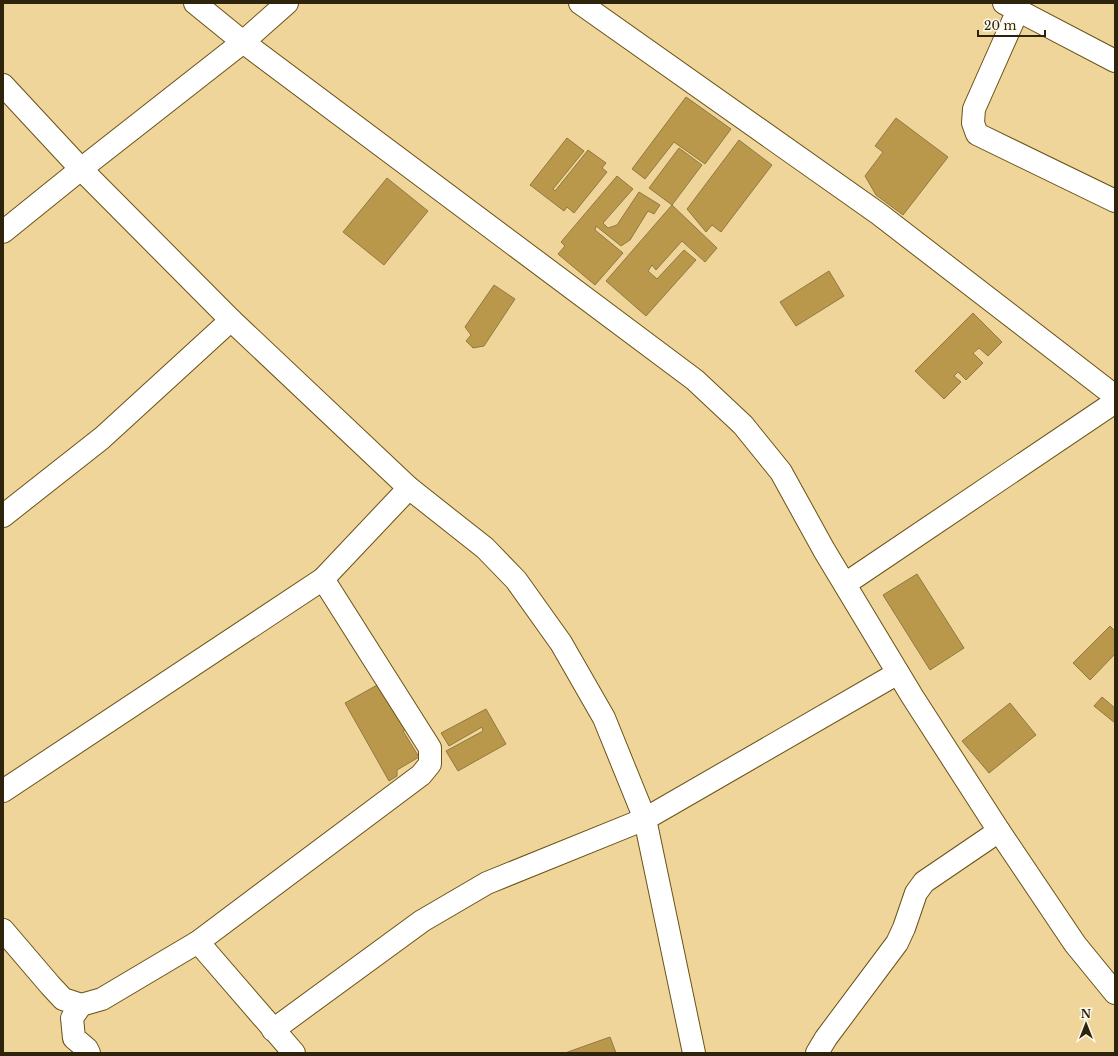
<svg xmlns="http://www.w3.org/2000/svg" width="1118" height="1056" font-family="'Libre Baskerville',serif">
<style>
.building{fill:#b9984c;stroke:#927941}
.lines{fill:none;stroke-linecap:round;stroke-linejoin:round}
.minor-casing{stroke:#695216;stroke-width:24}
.minor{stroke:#fff;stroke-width:22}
</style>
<rect width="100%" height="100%" fill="#f0d59a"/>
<g class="building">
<polygon points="686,97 731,129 705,164 674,142 645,179 632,169"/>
<polygon points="896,118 948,157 903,215 876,195 865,176 883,152 875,146"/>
<polygon points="567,138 584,151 553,189 555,191 588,150 606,163 602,168 607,172 574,213 567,207 564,211 530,185"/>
<polygon points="739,140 772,165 721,232 712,225 706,232 687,209"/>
<polygon points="679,148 702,165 672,205 649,188"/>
<polygon points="617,176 633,189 603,223 608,228 617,225 639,192 660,205 654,214 648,211 630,240 621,246 596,226 595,230 623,253 595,285 558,254 565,246 561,242"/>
<polygon points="387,178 428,211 384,265 343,232"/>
<polygon points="672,205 717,248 705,262 682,241 656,270 652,265 648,271 657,279 684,250 696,260 646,316 606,281"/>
<polygon points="829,271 844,296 796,326 780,302"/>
<polygon points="494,285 515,299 484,346 473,348 466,341 471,335 465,327"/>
<polygon points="973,313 1002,342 988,356 979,348 973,353 983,363 966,380 958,372 954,376 961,382 944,399 915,371"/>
<polygon points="917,574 964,648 930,670 883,595"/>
<polygon points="1110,626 1115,631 1115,654 1090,680 1073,663"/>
<polygon points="379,684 410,727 403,731 419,757 397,770 397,776 389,781 345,703"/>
<polygon points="1102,697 1115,708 1115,723 1094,706"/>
<polygon points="1010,703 1036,735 989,773 962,741"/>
<polygon points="486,709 506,744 458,771 446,751 483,731 482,727 449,746 441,733"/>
<polygon points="610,1037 616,1053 565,1053"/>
</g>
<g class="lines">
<g class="minor-casing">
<g id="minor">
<polyline points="195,3 243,42 695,380 743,425 781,472 824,550 912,696 999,831 1075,944 1115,993"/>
<polyline points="580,3 879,214 1115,396"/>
<polyline points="1004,3 1115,61"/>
<polyline points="1018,10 974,109 973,123 977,134 1115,201"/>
<polyline points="3,85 81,169 231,320 409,488 485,548 516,580 561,643 604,718 645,819 694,1053"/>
<polyline points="3,232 81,169 243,42 287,3"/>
<polyline points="3,516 102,438 231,320"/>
<polyline points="845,584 1115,402"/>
<polyline points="3,791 323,579 409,488"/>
<polyline points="3,930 50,985 63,999 81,1005 102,999 198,942 421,775 430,764 430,748 323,579"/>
<polyline points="198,942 294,1053"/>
<polyline points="81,1005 72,1018 74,1038 87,1049 89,1053"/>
<polyline points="273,1030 422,921 487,883 645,819 898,673"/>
<polyline points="817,1053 826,1038 897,943 904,928 916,893 924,882 999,831"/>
</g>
</g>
<use href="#minor" class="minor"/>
</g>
<rect width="1118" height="1056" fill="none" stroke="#2e240c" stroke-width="8"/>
<g transform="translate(1086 1024)" stroke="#fef9ed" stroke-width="3" paint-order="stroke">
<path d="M0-3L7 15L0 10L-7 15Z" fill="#2e240c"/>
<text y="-6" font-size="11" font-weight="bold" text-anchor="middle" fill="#2e240c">N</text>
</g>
<path d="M978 30v6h67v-6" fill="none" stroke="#2e240c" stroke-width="2"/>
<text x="984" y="30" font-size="12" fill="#2e240c" stroke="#fef9ed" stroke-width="3" paint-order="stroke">20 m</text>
</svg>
